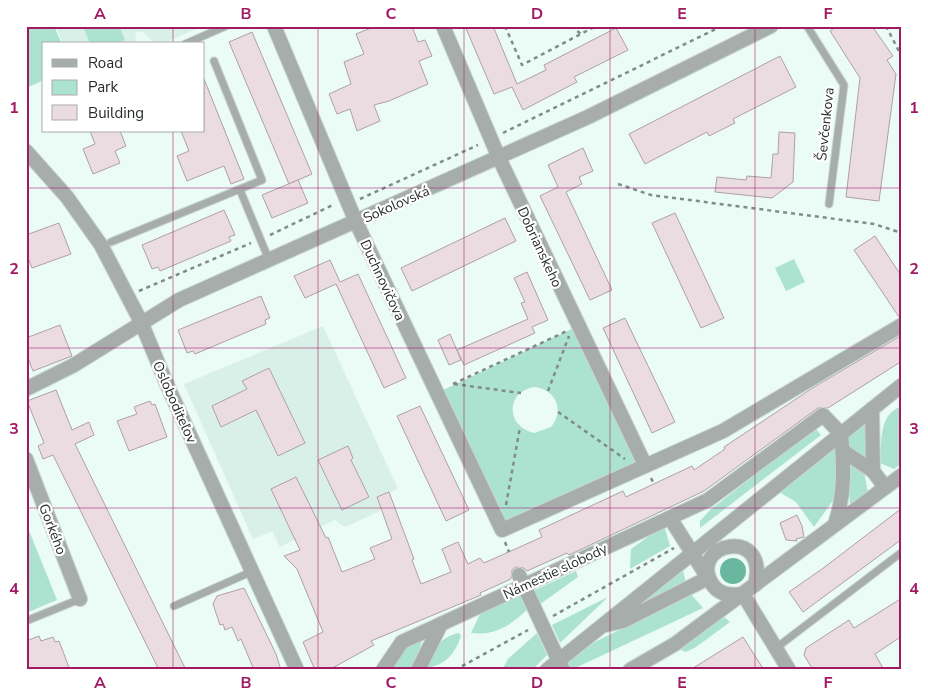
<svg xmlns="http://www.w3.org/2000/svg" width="928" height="696" font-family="'Nunito Sans',sans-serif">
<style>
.built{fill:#d8f0e7}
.green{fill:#ace3d0;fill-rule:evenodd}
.water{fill:#6ab79f}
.building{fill:#ebdce1;stroke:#afa0a5}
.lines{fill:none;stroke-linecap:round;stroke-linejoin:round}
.lane-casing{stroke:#c8d6d0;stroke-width:9}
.street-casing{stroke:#c8d6d0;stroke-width:16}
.path{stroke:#818b87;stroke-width:2.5;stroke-dasharray:4 4;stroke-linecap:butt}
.lane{stroke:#a6adaa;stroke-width:7}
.street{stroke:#a6adaa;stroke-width:14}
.grid{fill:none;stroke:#a21964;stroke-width:1;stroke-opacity:0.55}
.labels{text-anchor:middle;stroke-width:4.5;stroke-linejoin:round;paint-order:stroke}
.street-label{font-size:14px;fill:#272d2a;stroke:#fff}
.neatline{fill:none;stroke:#a21964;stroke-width:2}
.grid-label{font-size:16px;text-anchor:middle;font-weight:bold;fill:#a21964}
</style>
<rect width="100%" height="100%" fill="#ebfbf5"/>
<g class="built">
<polygon points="56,26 202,26 167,42 152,41 142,31 135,33 137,44 63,44"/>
<polygon points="323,326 398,489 377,497 382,510 345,527 335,520 280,547 272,531 253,539 184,384"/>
</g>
<g class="green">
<polygon points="26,26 54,26 62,44 44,44 44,80 26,88"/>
<polygon points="83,26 119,26 125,40 116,44 90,44"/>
<polygon points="794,259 805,282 786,291 775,268"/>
<path d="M578,326L645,465L502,530L437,393ZM534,387C556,389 565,411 551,427L534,433C506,427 505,392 534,387Z"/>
<path d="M902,406V463L894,469L880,463C882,442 878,414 902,406Z"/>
<polygon points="866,421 869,436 865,457 850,451 846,439"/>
<polygon points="815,428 821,435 700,528 700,521 710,510"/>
<polygon points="837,445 836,496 814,527 796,502 779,492"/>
<polygon points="847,458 864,472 868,492 850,507"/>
<polygon points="26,523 57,600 26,613"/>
<polygon points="664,525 670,546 630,569 631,549"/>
<polygon points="576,571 578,577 539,605 533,591"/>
<polygon points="683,571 686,583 641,604"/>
<path d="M521,593L528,609C511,625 495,636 471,633L481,612Z"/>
<polygon points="691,594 703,608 571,670 568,662 595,642"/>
<polygon points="608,597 560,643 552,625"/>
<polygon points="724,617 730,622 696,647 686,652 677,648"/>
<path d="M459,633L461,636C455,654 445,666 425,668C433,651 439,637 459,633Z"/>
<polygon points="537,633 547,655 532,670 502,670 508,659"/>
<polygon points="423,637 418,655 411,670 389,670 405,644"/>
</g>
<circle class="water" cx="733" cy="571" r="13"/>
<g class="building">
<polygon points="376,26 412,26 418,42 425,40 432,56 419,61 428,84 389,101 374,105 380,121 357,131 350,109 337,114 329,94 351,84 344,62 364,54 356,34"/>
<polygon points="465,26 493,26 517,84 546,70 544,65 616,28 628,50 574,77 577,82 523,110 512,87 494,94"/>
<polygon points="837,26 872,26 893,56 887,60 896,74 879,201 846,197 860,78 830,31"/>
<polygon points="252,32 312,174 289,184 229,42"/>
<polygon points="780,56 796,87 733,119 735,123 709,136 707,132 645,164 629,134"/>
<polygon points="204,79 244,179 231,184 224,166 187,181 177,156 189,151 181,131 204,131"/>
<polygon points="90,131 120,131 126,146 115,151 120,163 93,174 83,149 95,144"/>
<polygon points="779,132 795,133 793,182 772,198 715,192 717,177 746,180 747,176 771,178 773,154 778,154"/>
<polygon points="583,148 593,171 579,177 582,184 566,192 612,290 590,300 540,196 558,187 548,165"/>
<polygon points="298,180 308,203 272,218 262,195"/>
<polygon points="224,210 235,235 229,237 231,241 160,271 158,267 152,269 142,245"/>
<polygon points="675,213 724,318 701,328 652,223"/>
<polygon points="505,218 516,241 412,291 401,268"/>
<polygon points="59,223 71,254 32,268 26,253 26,235"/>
<polygon points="875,236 902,277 902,316 899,317 854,250"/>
<polygon points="330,260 340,282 358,274 406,378 384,388 336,284 305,298 294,276"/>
<polygon points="527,272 548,320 532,327 535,333 464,365 457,350 528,319 521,303 525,302 514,278"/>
<polygon points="261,296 270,318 265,320 266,324 195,354 193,351 187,353 178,330"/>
<polygon points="625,318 675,422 652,433 603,328"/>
<polygon points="60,325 72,356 33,371 26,353 26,338"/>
<polygon points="450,334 461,360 449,365 438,340"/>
<polygon points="902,335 902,361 828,408 818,408 704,491 569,555 567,553 527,571 524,568 516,567 512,570 511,579 480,593 481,595 371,641 374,645 329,670 315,670 303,642 323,632 297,569 284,556 300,550 271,489 296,477 326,538 328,537 342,572 375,559 370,548 392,539 377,497 389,492 414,559 412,560 421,584 451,572 442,549 458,542 468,564 480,558 484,563 542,537 539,530 623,491 626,497 692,466 694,470 725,449 724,447 814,387"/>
<polygon points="269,368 305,443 278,456 256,410 221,427 212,406 247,389 242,381"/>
<polygon points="56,390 72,430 89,422 94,435 75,444 186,670 159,670 53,455 43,459 38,446 44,443 27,401"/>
<polygon points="150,401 152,405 155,404 167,437 129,451 117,421 137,414 134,407"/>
<polygon points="420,406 469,510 446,521 397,416"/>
<polygon points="348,446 353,458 351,460 369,497 342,510 318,460"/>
<polygon points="902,508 902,539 803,612 789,592 822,569"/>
<polygon points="797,515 802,526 804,537 796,539 797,541 786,540 780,523"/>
<polygon points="244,588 276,654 281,670 254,670 241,639 238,641 232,627 225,630 223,624 220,625 213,604 217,596"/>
<polygon points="902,598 902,636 875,654 884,670 813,670 804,655 806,648 849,620 854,628"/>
<polygon points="39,636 41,641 53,637 55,642 59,641 70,670 26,670 26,641"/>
<polygon points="743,637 764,670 690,670"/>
</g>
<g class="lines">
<g class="lane-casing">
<g id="lane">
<polyline points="807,26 844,85 829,204"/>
<polyline points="185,44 226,26"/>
<polyline points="240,190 269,260"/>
<polyline points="111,242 262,180 214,61"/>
<polyline points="174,606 253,571"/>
<polyline points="26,621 80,599"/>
<polyline points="776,648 902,552"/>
</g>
</g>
<g class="street-casing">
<g id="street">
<polyline points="274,26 356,222 502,530 723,431 902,325"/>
<polyline points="443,26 499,158 645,465"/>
<polyline points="26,151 67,197 101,245 141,322 168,387 297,670"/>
<polyline points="26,389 74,365 179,300 588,117 771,26"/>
<polyline points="872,409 873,471 885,487"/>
<polyline points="843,451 873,471"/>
<polyline points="26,459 80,599"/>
<path d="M835,524C845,495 844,465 841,434"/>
<polyline points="519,575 563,670"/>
<path d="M755,585C770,525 687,543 712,584C719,595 731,596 743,594L789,670"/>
<polyline points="606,625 623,621 708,578 670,518"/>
<polyline points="383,670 402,642 441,624"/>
<polyline points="418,670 441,624 708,500 823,415 841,434 902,385"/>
<polyline points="547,670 841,434"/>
<polyline points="630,670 675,644 902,475"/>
</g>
</g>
<g class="path">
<polyline points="505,26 522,65 596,26"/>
<polyline points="571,26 581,34"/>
<polyline points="886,26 902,57"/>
<polyline points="503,133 722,26"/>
<polyline points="618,184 651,195 874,224 902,233"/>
<polyline points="360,199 478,145"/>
<polyline points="270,235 335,204"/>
<polyline points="139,291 251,243"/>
<polyline points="453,384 567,331"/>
<polyline points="454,384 521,393"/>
<polyline points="548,391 569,336"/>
<polyline points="558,412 625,459"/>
<polyline points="651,478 654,484"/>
<polyline points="506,505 520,427"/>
<polyline points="505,542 509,552"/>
<polyline points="553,616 674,548"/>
<polyline points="455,670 528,630"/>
</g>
<use href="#lane" class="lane"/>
<use href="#street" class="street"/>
</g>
<path class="grid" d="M173,26V44M318,26V670M464,26V670M610,26V670M755,26V670M173,131V670M26,188H902M26,348H902M26,508H902"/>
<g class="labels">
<g class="street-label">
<text transform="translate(825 124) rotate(-84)" y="5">Ševčenkova</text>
<text transform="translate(396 204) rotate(-24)" y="5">Sokolovská</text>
<text transform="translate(540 247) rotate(65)" y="5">Dobrianskeho</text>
<text transform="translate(383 280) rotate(65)" y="5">Duchnovičova</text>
<text transform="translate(175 402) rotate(66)" y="5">Osloboditeľov</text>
<text transform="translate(53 529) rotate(69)" y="5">Gorkého</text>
<text transform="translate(555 571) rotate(-25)" y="5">Námestie slobody</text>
</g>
</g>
<rect width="928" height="696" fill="none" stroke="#ffffff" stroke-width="55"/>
<rect x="42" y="42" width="162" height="90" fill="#ffffff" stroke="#a9abaa"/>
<rect x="52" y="59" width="25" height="8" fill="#a6adaa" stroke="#a9abaa"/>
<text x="88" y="68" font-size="15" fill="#272d2a">Road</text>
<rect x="52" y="80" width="25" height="15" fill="#ace3d0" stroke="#a9abaa"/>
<text x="88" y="92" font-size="15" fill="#272d2a">Park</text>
<rect x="52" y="105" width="25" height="15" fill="#ebdce1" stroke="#a9abaa"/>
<text x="88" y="118" font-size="15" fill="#272d2a">Building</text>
<rect x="28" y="28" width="872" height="640" class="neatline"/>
<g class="grid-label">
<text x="100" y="19">A</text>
<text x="246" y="19">B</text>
<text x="391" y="19">C</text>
<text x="537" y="19">D</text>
<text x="682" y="19">E</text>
<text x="828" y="19">F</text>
<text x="14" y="113">1</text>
<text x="914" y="113">1</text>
<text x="14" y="274">2</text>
<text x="914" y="274">2</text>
<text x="14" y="434">3</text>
<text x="914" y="434">3</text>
<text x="14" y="594">4</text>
<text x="914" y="594">4</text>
<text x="100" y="688">A</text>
<text x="246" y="688">B</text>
<text x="391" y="688">C</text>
<text x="537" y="688">D</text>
<text x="682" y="688">E</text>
<text x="828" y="688">F</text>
</g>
</svg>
